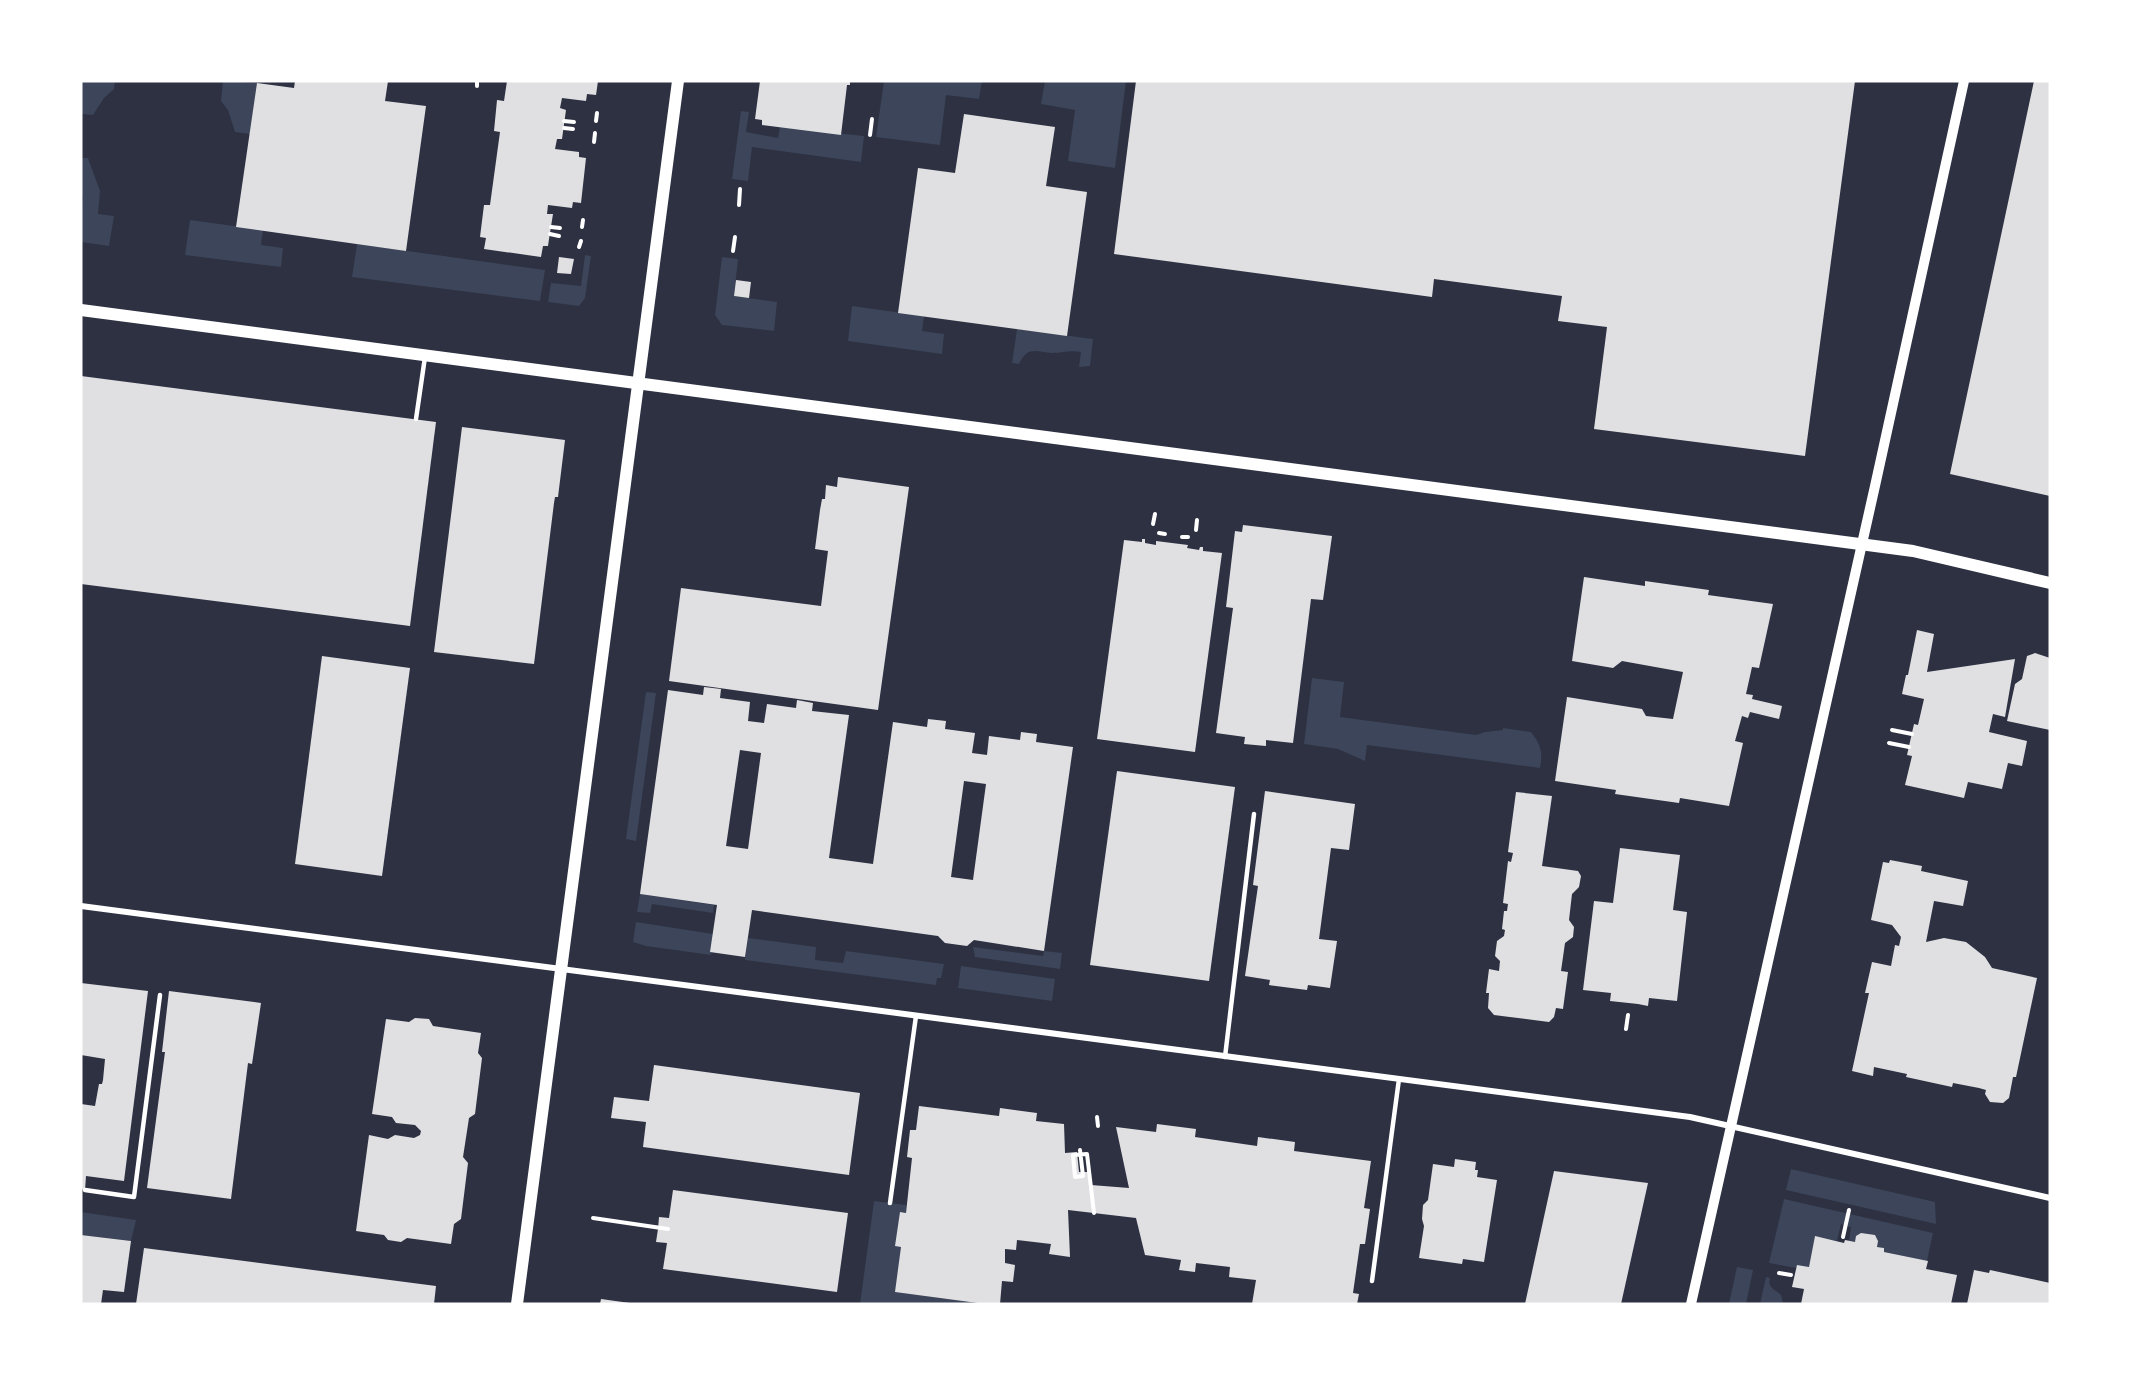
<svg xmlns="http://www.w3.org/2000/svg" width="2131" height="1385" font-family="Signika,sans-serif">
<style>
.green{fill:#3c4559}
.building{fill:#e0e0e3;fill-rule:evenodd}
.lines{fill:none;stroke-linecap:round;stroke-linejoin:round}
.path{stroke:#fff;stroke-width:4}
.service{stroke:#fff;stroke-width:4.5}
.minor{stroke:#fff;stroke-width:6}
.tertiary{stroke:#fff;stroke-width:10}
.secondary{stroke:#fff;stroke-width:12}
</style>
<rect width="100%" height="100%" fill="#2d3142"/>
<g class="green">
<polygon points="81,81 115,81 114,89 104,98 93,115 81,114"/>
<polygon points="223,81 257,83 250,134 235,132 228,110 221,101"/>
<polygon points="884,81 982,81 979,99 946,95 940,145 876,137"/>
<polygon points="1045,81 1126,81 1115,168 1068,161 1075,110 1041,104"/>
<polygon points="741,111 749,112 746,132 778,138 780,127 864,136 861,162 752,147 748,181 732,179"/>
<polygon points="81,158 88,158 100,191 98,214 114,216 109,246 81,242 81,212 83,197 81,196"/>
<polygon points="190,220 263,230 261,245 283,248 281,267 185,255"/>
<polygon points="357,244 545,270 540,301 352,277"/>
<polygon points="585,255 591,256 585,298 579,306 548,302 551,283 581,286"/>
<polygon points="722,257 738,259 734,296 777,302 774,331 722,325 715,315"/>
<polygon points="852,306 924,316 922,331 944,334 942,354 848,341"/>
<path d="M1017,329L1093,339L1090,366L1079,367L1081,352C1069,350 1063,353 1052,353C1036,352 1028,345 1019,364L1012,363Z"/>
<path d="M1312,678L1344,682L1340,717L1476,735L1485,732L1503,730V728L1531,732C1541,745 1543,752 1540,768L1367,745L1365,761L1338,749L1304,744Z"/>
<polygon points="646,692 656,693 636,841 626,839"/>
<polygon points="640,894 714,905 713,913 652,904 650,913 637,912"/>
<polygon points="636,922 713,934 711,955 646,946 633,942"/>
<polygon points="748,938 816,947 815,960 843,963 846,951 944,964 941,978 937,978 936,985 745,960"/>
<polygon points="973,947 1043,956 1044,951 1062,953 1060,969 975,957"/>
<polygon points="961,966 1055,979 1052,1001 958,988"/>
<polygon points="1791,1169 1935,1202 1936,1224 1786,1190"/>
<polygon points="1784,1199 1933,1233 1927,1261 1884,1252 1884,1248 1849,1241 1851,1227 1841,1224 1837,1241 1815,1237 1809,1267 1798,1265 1796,1268 1769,1263"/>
<polygon points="874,1201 906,1205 906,1213 900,1212 901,1247 896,1292 985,1304 860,1304"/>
<polygon points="81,1212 136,1220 131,1241 81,1235"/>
<polygon points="1737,1267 1753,1270 1746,1304 1729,1304"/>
<path d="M1766,1277L1770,1278C1767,1288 1775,1289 1781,1295L1783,1304H1760Z"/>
</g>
<g class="building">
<polygon points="295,81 388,81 385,101 426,106 406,251 236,227 257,83 294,88"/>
<polygon points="507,81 598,81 596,95 587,94 586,101 562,98 560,108 566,110 562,139 557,139 555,149 579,152 579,157 586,158 581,203 573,202 572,208 548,205 547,214 553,214 549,239 548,246 543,246 541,257 484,249 486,238 480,237 484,205 490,205 500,132 494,131 497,100 504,101"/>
<polygon points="760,81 850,81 850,85 847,85 841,135 762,125 762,120 755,119"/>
<polygon points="1136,81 1855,81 1805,456 1594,429 1607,327 1558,321 1562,296 1434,279 1432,297 1114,254"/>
<polygon points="2034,81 2050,81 2050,496 1950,474"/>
<polygon points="964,114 1055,127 1046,186 1087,192 1067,336 898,313 918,168 955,173"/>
<polygon points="559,257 574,259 571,274 557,273"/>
<polygon points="736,280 751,282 749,298 734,296"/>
<polygon points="81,376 436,422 410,626 81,584"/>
<polygon points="462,427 565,440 558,497 555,497 554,503 534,664 434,652"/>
<polygon points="838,477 909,487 878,710 669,681 681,588 821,606 828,551 815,549 820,510 822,499 825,499 826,485 837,487"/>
<polygon points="1243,525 1332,536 1323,600 1311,599 1293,743 1266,740 1266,746 1244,744 1245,737 1216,733 1233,608 1226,607 1235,531 1242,532"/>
<polygon points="1142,539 1145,539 1145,543 1156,545 1156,541 1188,545 1187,548 1199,550 1200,547 1203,547 1203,551 1222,553 1195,752 1097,739 1124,540 1142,542"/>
<polygon points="1584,577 1645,586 1645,581 1709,590 1708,595 1773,604 1759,668 1752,667 1746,694 1753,695 1752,699 1782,706 1779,719 1750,712 1748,718 1742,716 1735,741 1743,743 1729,806 1680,798 1679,803 1615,794 1616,790 1555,781 1567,697 1642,709 1646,716 1673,719 1683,672 1622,661 1613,668 1572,661"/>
<polygon points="1917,630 1934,634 1927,672 2015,659 2005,717 1993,714 1989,732 2027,741 2022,766 2008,763 2002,789 1968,782 1964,798 1905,785 1912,756 1907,755 1914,724 1918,725 1924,699 1902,694 1906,675 1908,675"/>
<polygon points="2035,653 2050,658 2050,730 2007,721 2015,684 2022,679 2027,656"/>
<polygon points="322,656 410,668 382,876 295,864"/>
<path d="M704,687L721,689L720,698L750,702L748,721L764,723L767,704L796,708L797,700L813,703L812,711L849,715L829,858L873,864L893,722L927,727L928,719L946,721L945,729L975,733L972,753L987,755L989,736L1020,740L1021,732L1037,734L1036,742L1073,747L1044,951L974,940L967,946L945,943L938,936L752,910L745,957L710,952L717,905L640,894L668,690L703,695ZM740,750L761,753L748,849L726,846ZM964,781L986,784L973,880L951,877Z"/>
<polygon points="1117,771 1235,787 1209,981 1090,965"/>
<polygon points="1265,791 1355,804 1349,850 1331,848 1319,939 1337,941 1330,988 1308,985 1307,990 1269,985 1270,980 1245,976 1258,886 1253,885"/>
<polygon points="1516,792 1552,796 1542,866 1578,871 1581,876 1579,887 1572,894 1569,920 1574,927 1573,937 1565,943 1561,971 1568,972 1563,1009 1556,1008 1554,1017 1549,1022 1494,1015 1488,1008 1489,993 1486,993 1489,969 1499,971 1500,961 1495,956 1497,941 1504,936 1505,930 1502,929 1504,911 1507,911 1508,904 1503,903 1508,861 1511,862 1513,853 1508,852"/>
<polygon points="1620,848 1680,855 1673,910 1687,912 1677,1001 1649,998 1648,1006 1638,1004 1610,1001 1611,993 1583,990 1594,901 1613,903"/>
<polygon points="1890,860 1922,866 1921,871 1968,881 1963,906 1934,901 1926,942 1944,938 1966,942 1985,957 1992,968 2037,978 2016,1077 2013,1077 2009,1098 2003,1103 1990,1102 1985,1094 1986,1090 1979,1088 1953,1083 1952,1087 1906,1077 1907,1074 1874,1067 1873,1076 1852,1071 1869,993 1865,993 1872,962 1891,966 1895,945 1899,946 1901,937 1892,925 1871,920 1883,862 1889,863"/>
<polygon points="81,983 148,991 124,1181 86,1176 85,1190 81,1189 81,1104 95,1106 99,1084 102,1084 103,1080 105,1059 81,1055"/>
<polygon points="169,991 261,1003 252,1064 248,1063 231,1199 147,1188 165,1052 162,1052"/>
<polygon points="415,1018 429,1019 433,1026 481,1033 478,1053 482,1058 475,1114 469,1118 463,1157 468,1163 461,1219 454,1224 451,1244 407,1238 401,1242 388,1240 384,1235 356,1231 369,1135 388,1139 395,1135 414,1138 420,1135 421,1131 415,1125 396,1123 392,1117 372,1114 386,1019 409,1022"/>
<polygon points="654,1065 860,1093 849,1175 643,1147 646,1122 611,1118 614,1097 649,1101"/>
<polygon points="919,1106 999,1116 1000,1108 1037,1113 1036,1121 1064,1124 1065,1153 1077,1152 1079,1172 1088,1172 1091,1185 1129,1188 1116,1127 1156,1132 1157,1124 1196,1129 1195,1137 1257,1146 1258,1137 1295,1142 1294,1151 1371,1161 1364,1208 1370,1209 1365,1244 1360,1244 1353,1293 1359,1294 1357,1304 1252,1304 1256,1280 1229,1277 1230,1267 1196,1263 1195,1272 1179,1270 1181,1260 1145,1255 1136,1218 1068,1210 1070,1257 1049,1254 1051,1244 1017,1240 1016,1250 1005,1249 1005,1263 1015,1265 1013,1282 1002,1281 1000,1304 985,1304 895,1292 901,1247 895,1246 900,1212 906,1213 912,1158 907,1157 910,1130 916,1130"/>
<polygon points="1455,1159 1476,1162 1475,1170 1478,1170 1477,1177 1497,1180 1484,1262 1463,1259 1462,1264 1419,1258 1424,1226 1422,1219 1423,1205 1428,1200 1433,1164 1454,1167"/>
<polygon points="1554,1171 1648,1183 1621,1304 1525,1304"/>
<polygon points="673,1190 848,1213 837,1292 663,1269 667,1243 656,1242 658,1229 659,1217 669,1218"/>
<polygon points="1861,1233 1875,1235 1878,1241 1877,1247 1884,1248 1884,1252 1928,1261 1926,1269 1957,1275 1951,1304 1801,1304 1804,1289 1792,1287 1797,1265 1809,1267 1815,1236 1844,1243 1845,1240 1855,1242 1856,1236"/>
<polygon points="81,1235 131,1241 124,1292 103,1290 101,1304 81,1304"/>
<polygon points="144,1248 436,1286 434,1304 136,1304"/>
<polygon points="1974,1270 1989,1273 1990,1270 2050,1283 2050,1304 1967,1304"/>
<polygon points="601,1299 630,1303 630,1304 600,1304"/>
</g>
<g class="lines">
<g class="path">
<polyline points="477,86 477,81"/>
<polyline points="564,121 574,122"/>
<polyline points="596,121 597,113"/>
<polyline points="564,128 573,129"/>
<polyline points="870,135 872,119"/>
<polyline points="594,142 595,133"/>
<polyline points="739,205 740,189"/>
<polyline points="551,227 560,228"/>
<polyline points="582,227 583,220"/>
<polyline points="550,234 559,236"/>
<polyline points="579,247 581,241"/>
<polyline points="733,251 735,237"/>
<polyline points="1153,524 1155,514"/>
<polyline points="1196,530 1197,520"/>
<polyline points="1159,533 1165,534"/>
<polyline points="1182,537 1188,537"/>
<polyline points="1892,730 1912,734"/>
<polyline points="1889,743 1909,747"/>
<polyline points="1626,1029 1628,1015"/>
<polyline points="1097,1117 1098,1126"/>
<polyline points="1080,1150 1083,1176 1075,1177 1073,1155 1087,1154 1094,1213"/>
<polyline points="593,1218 668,1229"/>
<polyline points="1843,1237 1849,1210"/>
<polyline points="1779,1273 1791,1275"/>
</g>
<g class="service">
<polyline points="416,419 425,357"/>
<polyline points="1225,1057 1254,814"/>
<polyline points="85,1190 134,1197 160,995"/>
<polyline points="890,1203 916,1016"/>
<polyline points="1372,1281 1399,1079"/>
</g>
<polyline class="minor" points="81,906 1690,1117 2050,1198"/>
<polyline class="tertiary" points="1691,1304 1875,486 1964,81"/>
<g class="secondary">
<polyline points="81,310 1913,551 2050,583"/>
<polyline points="517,1304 678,81"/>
</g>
</g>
<rect width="2131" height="1385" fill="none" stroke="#ffffff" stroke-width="165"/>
</svg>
